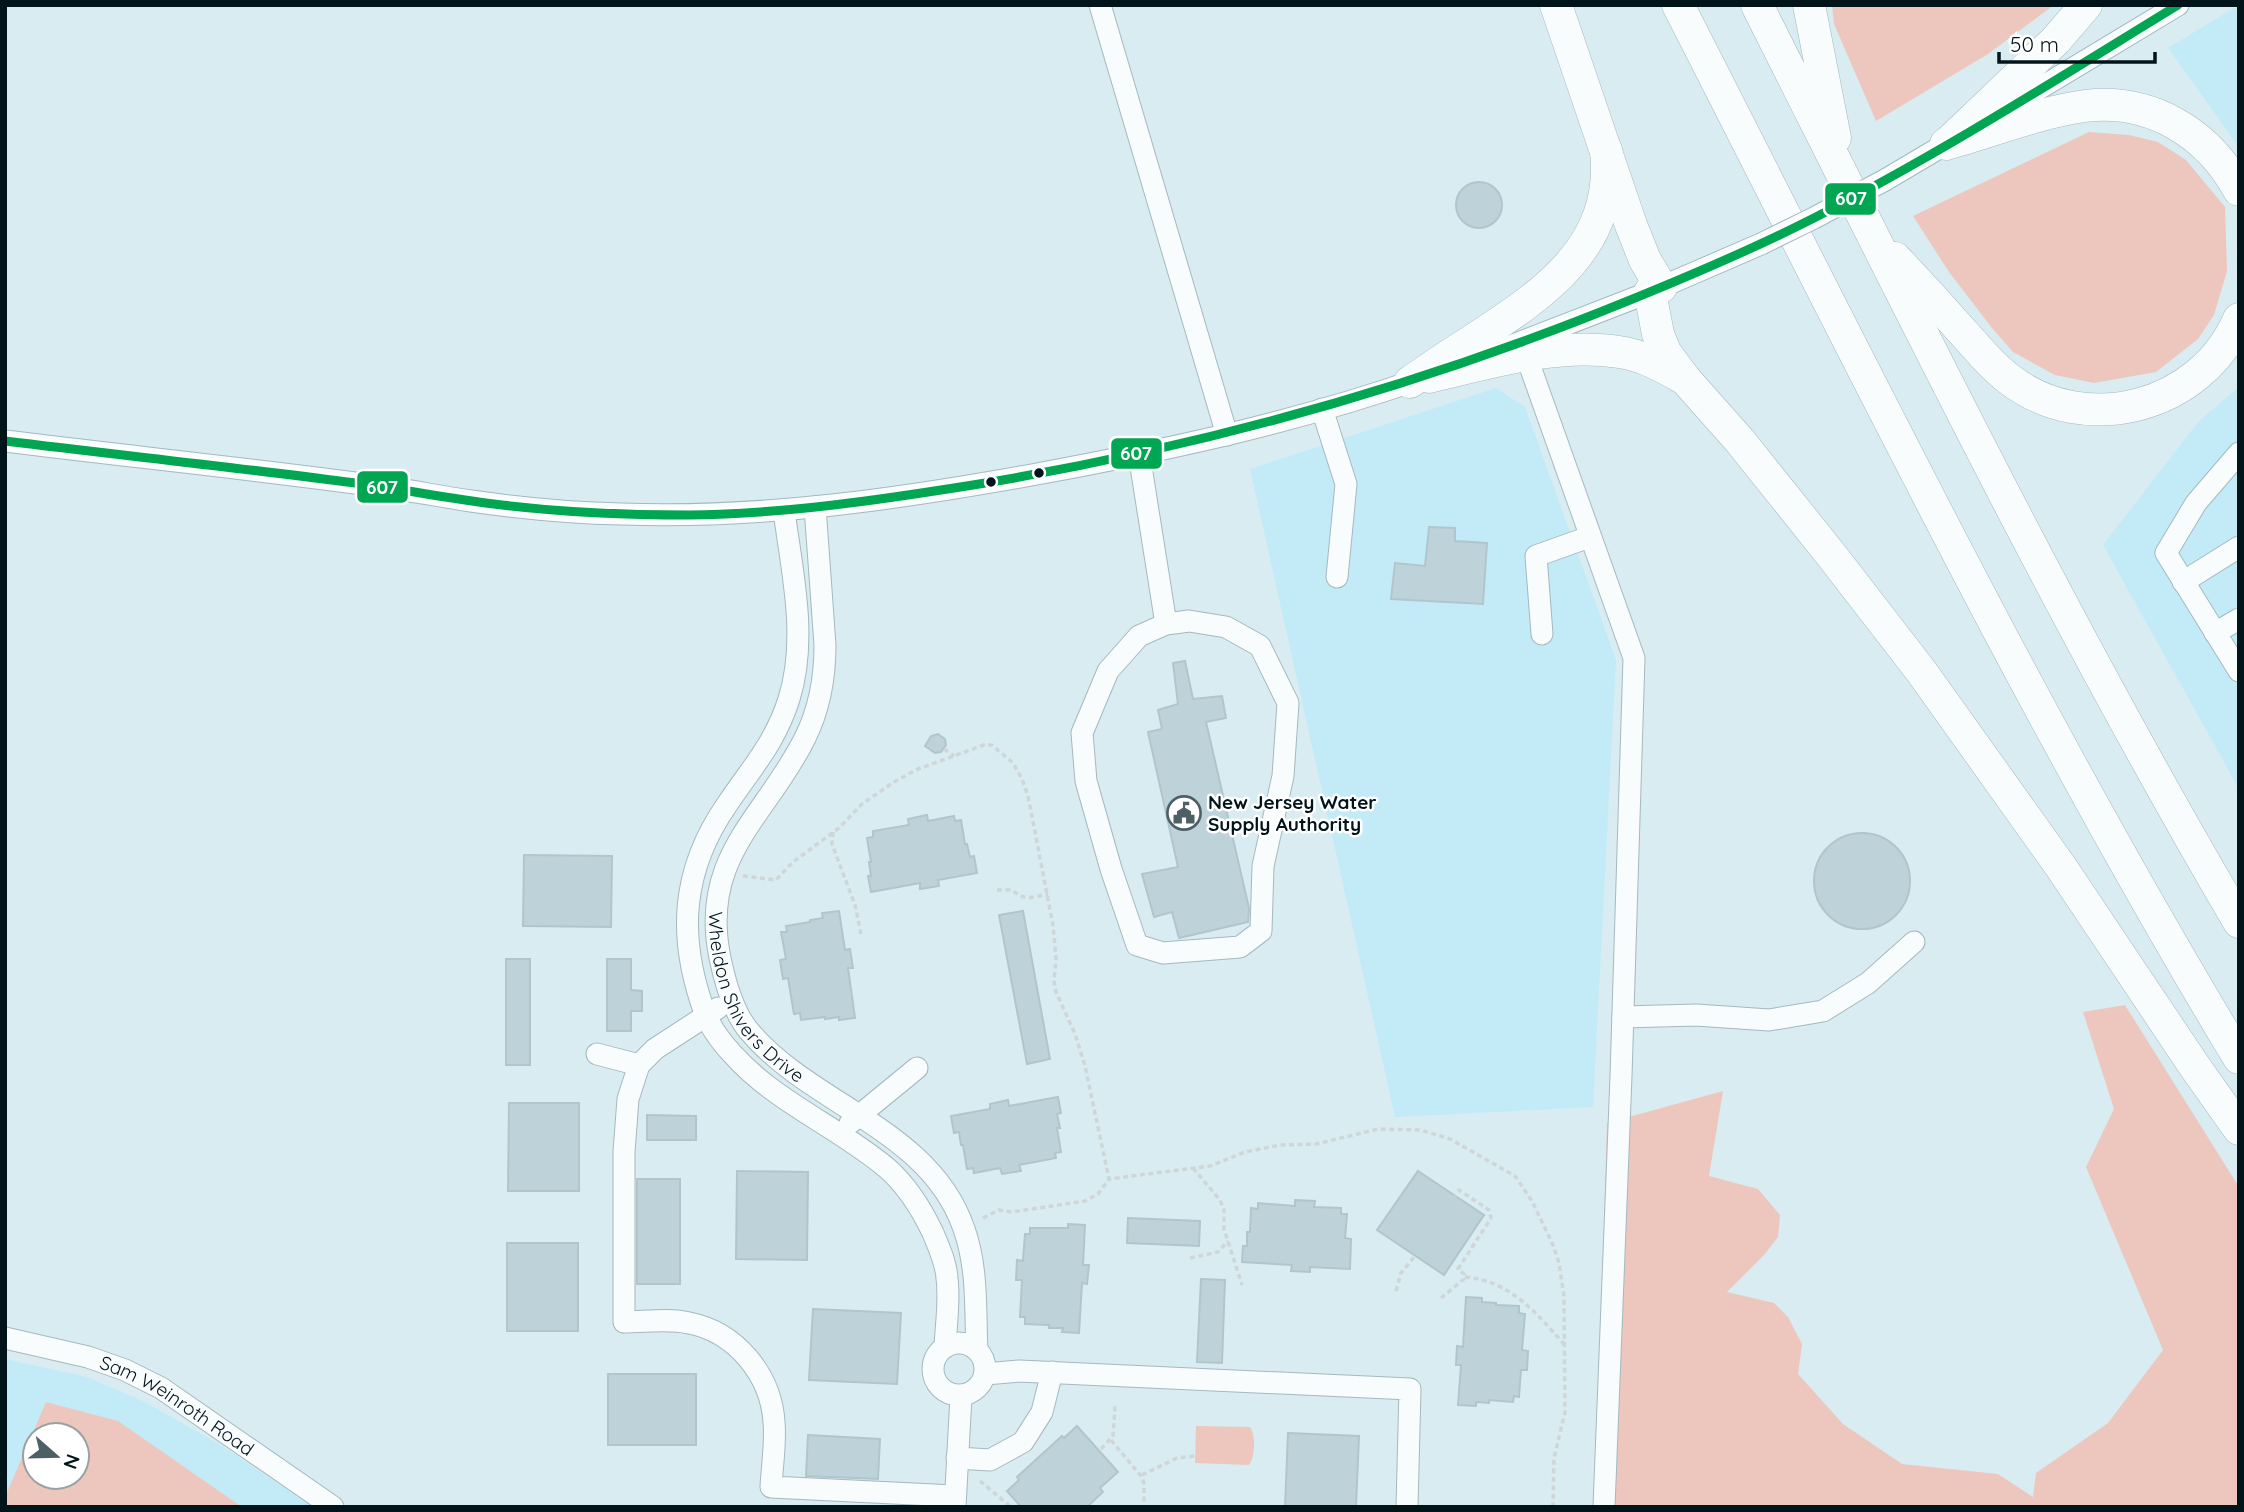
<svg xmlns="http://www.w3.org/2000/svg" width="2244" height="1512" font-family="Quicksand,sans-serif">
<style>
.built{fill:#c3ebf7;fill-rule:evenodd}
.green{fill:#edc7bd;fill-rule:evenodd}
.building{fill:#bed3d9;stroke:#b1c6cc;stroke-width:2}
.lines{fill:none;stroke-linecap:round;stroke-linejoin:round}
.minor-casing{stroke:#a4b9bf;stroke-width:23}
.highway-casing{stroke:#a4b9bf;stroke-width:33}
.path{stroke:#d0d6d8;stroke-width:3.5;stroke-dasharray:5 3.5;stroke-linecap:butt}
.minor{stroke:#f9fcfd;stroke-width:21}
.highway{stroke:#f9fcfd;stroke-width:32}
.minor-bridge-casing{stroke:#a4b9bf;stroke-width:23;stroke-linecap:butt}
.minor-bridge{stroke:#f9fcfd;stroke-width:21}
.bus-1-casing{stroke:#fff;stroke-width:14}
.bus-1{stroke:#00a651;stroke-width:9}
.bus-dot{fill:#00141a;stroke:#fff;stroke-width:2.5}
.labels{text-anchor:middle;stroke-width:5;stroke-linejoin:round;paint-order:stroke}
.poi-label{font-size:19px;font-weight:bold;fill:#00141a;stroke:#fff;text-anchor:start}
.street-label{font-size:19px;fill:#00141a;stroke:#fff}
.line-badge{stroke:#fff;stroke-width:2.5}
.badge-label{font-size:19px;text-anchor:middle;font-weight:bold;fill:#fff}
</style>
<rect width="100%" height="100%" fill="#d8ecf2"/>
<g class="built">
<polygon points="2239,5 2239,147 2168,48"/>
<polygon points="2239,387 2239,789 2103,545 2199,421"/>
<polygon points="1496,388 1525,407 1616,660 1593,1107 1395,1117 1250,469"/>
<path d="M5,1359L87,1377L145,1402L219,1444L313,1507H5ZM35,1435H77V1477H35Z"/>
</g>
<g class="green">
<polygon points="1832,5 2054,5 1988,54 1876,121 1834,24"/>
<polygon points="2089,132 2129,135 2158,142 2186,160 2225,207 2227,271 2214,315 2198,339 2156,372 2094,383 2055,375 2013,352 1992,328 1949,272 1913,216"/>
<polygon points="2125,1005 2239,1187 2239,1507 1596,1507 1607,1123 1723,1091 1709,1176 1758,1189 1780,1215 1778,1237 1764,1255 1727,1292 1774,1303 1788,1317 1802,1344 1798,1374 1843,1424 1902,1464 1998,1474 2033,1497 2036,1473 2108,1423 2163,1350 2086,1167 2114,1109 2083,1012"/>
<path d="M46,1402L118,1421L242,1507H5V1497ZM77,1435V1477H35V1435Z"/>
<path d="M1196,1426L1250,1427C1256,1436 1255,1457 1249,1465L1195,1463Z"/>
</g>
<g class="building">
<circle cx="1479" cy="205" r="23"/>
<polygon points="1429,527 1455,528 1455,541 1487,543 1483,604 1391,599 1395,563 1425,566"/>
<polygon points="1185,661 1193,699 1222,696 1226,718 1206,722 1249,908 1248,922 1179,938 1172,912 1154,917 1142,874 1178,867 1148,732 1162,729 1158,710 1178,704 1173,663"/>
<polygon points="938,734 945,739 946,745 941,752 935,753 925,746 931,736"/>
<polygon points="927,815 928,821 954,816 955,821 961,820 965,844 967,844 970,857 974,856 977,873 938,880 939,886 920,889 920,883 871,892 868,876 871,876 869,862 871,862 867,838 873,837 873,831 909,825 908,819"/>
<circle cx="1862" cy="881" r="48"/>
<polygon points="524,855 612,856 611,927 523,926"/>
<polygon points="839,911 845,950 850,949 853,968 848,968 855,1018 839,1020 839,1017 825,1019 825,1017 801,1020 800,1013 794,1014 788,978 783,979 780,960 786,959 781,932 787,932 786,926 810,922 810,920 823,918 822,913"/>
<polygon points="1023,911 1050,1059 1027,1064 999,915"/>
<rect x="506" y="959" width="24" height="106"/>
<polygon points="607,959 631,959 631,990 642,991 642,1011 631,1011 631,1031 607,1031"/>
<polygon points="1058,1097 1061,1113 1057,1114 1060,1128 1057,1128 1061,1152 1055,1153 1056,1158 1019,1165 1021,1171 1002,1174 1000,1168 974,1173 973,1168 967,1169 963,1145 961,1145 959,1132 954,1133 951,1116 990,1109 990,1104 1008,1100 1009,1106"/>
<polygon points="509,1103 579,1103 579,1191 508,1191"/>
<polygon points="647,1115 696,1116 696,1140 647,1140"/>
<polygon points="737,1171 808,1172 807,1260 736,1259"/>
<polygon points="1418,1171 1484,1215 1444,1275 1377,1230"/>
<rect x="637" y="1179" width="43" height="105"/>
<polygon points="1295,1200 1315,1201 1314,1207 1341,1208 1341,1214 1347,1214 1345,1238 1351,1239 1350,1269 1310,1267 1310,1272 1291,1271 1292,1265 1242,1262 1243,1246 1247,1246 1247,1232 1250,1232 1251,1208 1258,1209 1258,1203 1295,1206"/>
<polygon points="1128,1218 1200,1221 1199,1246 1127,1243"/>
<polygon points="1068,1224 1085,1225 1083,1265 1089,1265 1087,1284 1082,1283 1079,1333 1062,1332 1063,1328 1049,1328 1049,1325 1025,1324 1025,1317 1020,1317 1022,1280 1016,1280 1017,1260 1023,1261 1025,1234 1030,1234 1030,1228 1068,1228"/>
<rect x="507" y="1243" width="71" height="88"/>
<polygon points="1201,1279 1225,1280 1222,1363 1197,1362"/>
<polygon points="1466,1297 1482,1298 1482,1302 1496,1303 1496,1305 1519,1306 1519,1313 1525,1314 1522,1350 1528,1351 1527,1370 1521,1370 1519,1397 1514,1396 1513,1402 1489,1400 1489,1403 1476,1402 1476,1406 1458,1405 1461,1365 1456,1365 1457,1346 1463,1347"/>
<polygon points="813,1309 901,1313 897,1384 809,1380"/>
<rect x="608" y="1374" width="88" height="71"/>
<polygon points="1077,1426 1118,1472 1100,1488 1103,1492 1087,1507 1021,1507 1007,1491 1019,1480 1017,1477 1062,1436 1064,1438"/>
<polygon points="1288,1433 1359,1436 1356,1507 1285,1507"/>
<polygon points="808,1435 880,1439 878,1479 806,1476"/>
</g>
<g class="lines">
<g class="minor-casing">
<g id="minor">
<polyline points="1100,5 1227,435"/>
<polyline points="1984,122 2178,5"/>
<polyline points="1885,180 1956,138"/>
<polyline points="1522,344 1634,658 1621,1076 1604,1507"/>
<polyline points="1508,347 1650,292 1761,244"/>
<polyline points="1322,409 1346,484 1337,577"/>
<path d="M5,441C134,457 264,470 392,488C418,492 444,497 471,501C520,508 571,513 621,514C761,519 900,499 1037,474C1167,450 1297,422 1422,378"/>
<polyline points="2239,453 2196,503 2166,553 2239,671"/>
<polyline points="1139,454 1166,624"/>
<path id="s1" d="M815,507L825,645C825,677 819,710 805,738C766,817 699,856 720,958C725,982 733,1012 749,1031C812,1106 930,1129 964,1229C978,1268 975,1309 977,1350"/>
<path d="M784,511C792,572 808,638 789,699C775,743 753,766 728,803C681,870 677,937 705,1013C715,1040 747,1071 770,1088C807,1116 853,1139 888,1169C907,1186 922,1210 933,1233C939,1248 946,1262 947,1278C950,1301 946,1324 945,1347"/>
<polyline points="2183,582 2239,547"/>
<polygon points="1189,621 1226,627 1260,646 1288,703 1283,776 1263,866 1261,931 1240,947 1163,953 1137,945 1111,869 1086,781 1082,733 1108,671 1139,636 1166,624"/>
<polyline points="2215,633 2239,619"/>
<polyline points="1542,634 1536,556 1589,537"/>
<path d="M718,1008L655,1049L639,1065L628,1099L624,1152V1322C645,1322 669,1318 689,1323C736,1332 771,1375 774,1422C776,1443 772,1466 771,1487L954,1496"/>
<polyline points="1623,1017 1696,1015 1769,1020 1823,1011 1868,983 1914,942"/>
<polyline points="597,1054 639,1065"/>
<polyline points="850,1123 917,1068"/>
<path id="s2" d="M5,1338L88,1357L125,1370L161,1388L333,1507"/>
<circle cx="959" cy="1369" r="26"/>
<polyline points="985,1374 1019,1371 1410,1389 1407,1507"/>
<polyline points="957,1458 990,1460 1023,1442 1042,1412 1052,1372"/>
<polyline points="955,1507 961,1396"/>
</g>
</g>
<g class="highway-casing">
<g id="highway">
<polyline points="1556,5 1631,225 1645,260 1661,287"/>
<path d="M1678,5C1859,359 2033,717 2239,1058"/>
<path d="M1757,5C1912,313 2064,624 2239,922"/>
<polyline points="1809,5 1835,138"/>
<polyline points="1950,141 2056,40 2086,5"/>
<path d="M1946,144C1990,132 2040,112 2085,106C2151,98 2208,133 2239,190"/>
<path d="M1895,258C1917,281 1939,305 1960,329C1976,346 1990,365 2009,379C2085,438 2201,408 2239,319"/>
<polyline points="1650,292 1658,334 1665,352 1685,379 1740,441 1832,556 1921,671 2061,867 2195,1067 2239,1129"/>
<path d="M1429,377C1489,363 1557,342 1619,352C1642,355 1664,367 1683,378"/>
<path d="M1410,382C1428,370 1446,357 1464,346C1537,298 1617,251 1606,150"/>
</g>
</g>
<g class="path">
<polyline points="944,749 954,756"/>
<polyline points="833,832 832,844 855,905 861,934"/>
<polyline points="743,876 776,880 793,862 839,828 862,804 894,782 918,769 984,745 992,745 1013,763 1022,779 1028,796 1053,925 1056,959 1054,981 1056,992 1075,1034 1085,1066 1109,1179 1210,1166 1245,1152 1281,1145 1316,1144 1378,1129 1421,1130 1450,1139 1515,1176 1532,1201 1553,1245 1559,1263 1564,1296 1565,1412 1554,1458 1553,1507"/>
<path d="M997,890H1012C1026,902 1031,897 1048,894"/>
<polyline points="1193,1168 1220,1200 1224,1210 1224,1229 1242,1285"/>
<polyline points="983,1218 999,1210 1012,1212 1085,1201 1098,1194 1109,1179"/>
<polyline points="1190,1258 1218,1252 1228,1241"/>
<path d="M1465,1277C1511,1281 1536,1313 1564,1344"/>
<polyline points="1396,1291 1401,1273 1415,1256"/>
<polyline points="1441,1298 1464,1279 1464,1274 1458,1269 1491,1218 1489,1210 1459,1190 1455,1196"/>
<polyline points="1111,1440 1141,1476 1144,1483 1144,1507"/>
<polyline points="1101,1449 1113,1436 1115,1408 1113,1405"/>
<polyline points="1142,1475 1177,1458 1195,1456"/>
<polyline points="980,1481 1011,1507"/>
</g>
<use href="#minor" class="minor"/>
<use href="#highway" class="highway"/>
<g class="minor-bridge-casing">
<polyline id="minor-bridge" points="1761,244 1814,218 1885,180"/>
</g>
<use href="#minor-bridge" class="minor-bridge"/>
<g class="bus-1-casing">
<path id="bus-1" d="M5,441C119,455 233,467 347,482C396,488 445,498 494,504C558,512 624,515 689,515C784,514 879,500 973,485C1181,451 1384,396 1580,320C1659,289 1737,257 1812,219C1938,155 2057,79 2178,5"/>
</g>
<use href="#bus-1" class="bus-1"/>
</g>
<defs>
<g id="civic-ring" transform="scale(1.75)"><circle r="9.5" fill="#fff" stroke="#4c6066" stroke-width="1.5"/><path d="M-.6-6.5H3V-4.5H.6V-3L4-1V1h2V6H-6V1h2V-1L-.6-3ZM-1.2 2.5V6h2.4V2.5Z" fill="#4c6066"/></g>
</defs>
<g fill-rule="evenodd">
<use href="#civic-ring" x="1184" y="813"/>
</g>
<g class="bus-dot">
<circle cx="1039" cy="473" r="6"/>
<circle cx="991" cy="482" r="6"/>
</g>
<g class="labels">
<g class="poi-label">
<text x="1208" y="809">New Jersey Water<tspan x="1208" dy="22">Supply Authority</tspan></text>
</g>
<g class="street-label">
<text dy="7" stroke="none"><textPath href="#s1" startOffset="530">Wheldon Shivers Drive</textPath></text>
<text dy="7" stroke="none"><textPath href="#s2" startOffset="187">Sam Weinroth Road</textPath></text>
</g>
</g>
<g class="line-badge">
<rect x="1824" y="182" width="53" height="34" rx="7" fill="#00a651"/>
<rect x="1110" y="437" width="53" height="33" rx="7" fill="#00a651"/>
<rect x="356" y="470" width="53" height="34" rx="7" fill="#00a651"/>
</g>
<g class="badge-label">
<text x="1851" y="205">607</text>
<text x="1136" y="460">607</text>
<text x="382" y="494">607</text>
</g>
<rect width="2244" height="1512" fill="none" stroke="#00141a" stroke-width="14"/>
<g transform="translate(56 1456) rotate(110)"><circle r="33" fill="#ffffff" stroke="#99a1a3" stroke-width="2"/>
<path d="M0-5L12 26L0 18L-12 26Z" fill="#4c6066"/>
<text y="-10" font-size="19" font-weight="bold" text-anchor="middle" fill="#00141a">N</text>
</g>
<path d="M1999 52v10h156v-10" fill="none" stroke="#00141a" stroke-width="3.5"/>
<text x="2010" y="52" font-size="21" fill="#00141a" stroke="#ffffff" stroke-width="5" paint-order="stroke">50 m</text>
</svg>
